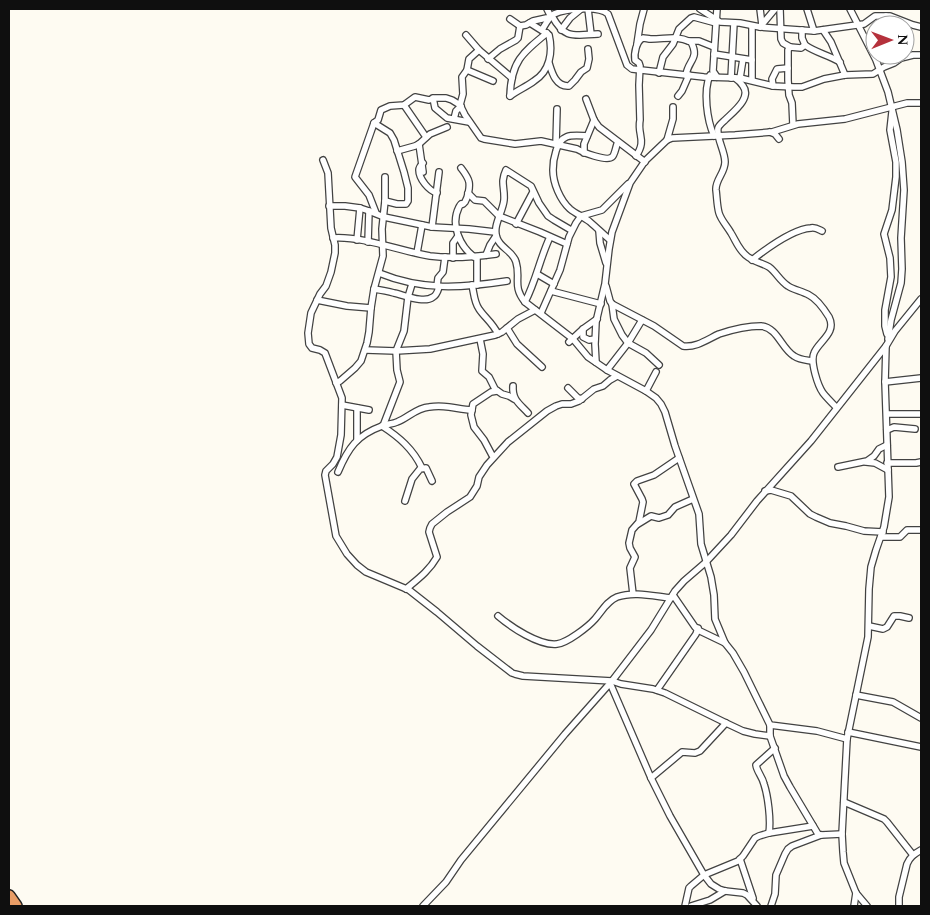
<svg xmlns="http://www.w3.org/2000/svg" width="930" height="915" font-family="Spectral,serif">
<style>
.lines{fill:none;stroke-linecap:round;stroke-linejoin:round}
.street-casing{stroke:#424242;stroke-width:8}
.highway-casing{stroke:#202020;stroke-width:14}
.street{stroke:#fff;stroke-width:5.5}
.highway{stroke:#e99d66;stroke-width:11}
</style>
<rect width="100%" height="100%" fill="#fefbf2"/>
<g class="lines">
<g class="street-casing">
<g id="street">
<polyline points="588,9 591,34"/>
<polyline points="700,9 720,22 740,23 760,27 814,31 864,24 875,16 890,16 913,25 921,27"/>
<polyline points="717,9 713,71 717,77"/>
<polyline points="760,9 762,25"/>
<polyline points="780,9 781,39 783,43 790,47"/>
<polyline points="807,9 814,31"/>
<polyline points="850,9 876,60 888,92 897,130 902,162 904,190 901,238 902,269 901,283 891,320 888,339"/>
<path d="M552,16C565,40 574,35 598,34"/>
<polyline points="886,16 888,25"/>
<polyline points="510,19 520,26 526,25 533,21 551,17 547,9"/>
<polyline points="760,27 775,9"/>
<path d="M542,30C545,25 549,17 554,14C565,9 599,5 608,14L627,65L632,69L704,77L740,78L773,86L794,87H802L824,79L845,75L873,74L884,67L894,63L901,58L913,55H921"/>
<polyline points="561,30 570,18 581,9"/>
<path d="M802,30V38L805,45C816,53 829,55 840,62"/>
<polyline points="823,30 831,42 845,75"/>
<polyline points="466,35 479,50 512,78"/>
<polyline points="689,41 699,41 714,47"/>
<polyline points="637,44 640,24 644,9"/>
<path d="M479,50L469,59L467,70L462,77L463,94L460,105L465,115L481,138L484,139L515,144L541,141L577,149C582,152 607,162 612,157C615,155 616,145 618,142"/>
<polyline points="714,54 752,60"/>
<polyline points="488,59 500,49 516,40 518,38 520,26"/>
<path d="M549,63C552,73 556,87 569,86L575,80L581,72L587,68L589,59L588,49"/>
<polyline points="467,70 493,81"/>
<polyline points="659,73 663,57 673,44 679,29 691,18 694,17 716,23"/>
<path d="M710,75C703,91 707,120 714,136"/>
<polyline points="731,78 734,23"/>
<path d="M735,78C738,80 741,83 743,86C752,98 733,112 725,120C723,122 719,125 718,128C716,138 725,151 725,162C725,173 715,180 716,190C717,198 717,206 719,213C721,220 727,226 731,233C736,241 739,251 748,257C755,262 762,263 769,267C776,272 780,281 788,286C794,290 802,291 809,295C817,299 824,309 829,317C837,333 819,341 814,353C810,362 818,386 823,393C827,398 832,403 836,407"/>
<polyline points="740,78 743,59"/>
<polyline points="752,80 752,26"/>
<polyline points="773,86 772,79 777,69 788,68"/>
<path d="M510,96C518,90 526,87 534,81C550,71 553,52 549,35L530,23"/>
<path d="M510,96C511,62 522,53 547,33"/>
<polyline points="678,96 682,91 689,75"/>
<polyline points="433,98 435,108 447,118 469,122"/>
<polyline points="586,99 594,120 599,127 645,162"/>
<polyline points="404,105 426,137"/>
<polyline points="454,119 456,111 461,106"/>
<polyline points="374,123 390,133 394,140 404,172 408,188 408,201 406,204 397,204 385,201"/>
<polyline points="793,125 792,103 789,95 788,80 788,50 790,47 801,48 805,45"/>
<polyline points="770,132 775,134 779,139"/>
<path d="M587,136C572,135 561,133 556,151C554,157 553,164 553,170C553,183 560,200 570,209C576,214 584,217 590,222C597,228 603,234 610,240"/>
<polyline points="667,140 673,119 673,107"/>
<polyline points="419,144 423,172"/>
<polyline points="556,144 557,109"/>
<polyline points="397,151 415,146 419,144 430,134 447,127"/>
<polyline points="584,153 584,144 594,120"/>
<path d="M636,156C647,140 637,135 640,120L639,85L640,66L639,63L635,60C634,54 636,41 643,38C646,38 648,39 651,39C667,39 675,35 691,42C700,59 688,60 686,75"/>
<polyline points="323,160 328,173 331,228 335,245 335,253 331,272 326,286 320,294 311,313 308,333 309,344 312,348 320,350 325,353 342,398 341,435 337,457 333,464 326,471 325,475 336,536 347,554 357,565 366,572 409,590 437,612 477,646 512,673 515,674 523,676 612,681 621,684 653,689 665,693 726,723 743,731 755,734 770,736"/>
<path d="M423,163C421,165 419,167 419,170C419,179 429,191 437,193"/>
<path d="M461,168C464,172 468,177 469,182C470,187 468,197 465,202C460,208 463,200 459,207C450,225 460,246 474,257"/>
<polyline points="468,193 475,200 484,201 499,216 540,232 567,244"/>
<polyline points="329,206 345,206 360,208 369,211 384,217 432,227 469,229 495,232"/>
<polyline points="376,213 369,195 355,177 374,123 378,120 381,110 390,106 404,105 415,97 429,100 435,98 446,98 452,100 460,105"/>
<polyline points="516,224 533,192"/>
<polyline points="432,227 439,172"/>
<path d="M571,230L554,220L548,216L539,203L531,186L506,170C500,183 505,187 504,200C503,212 492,226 497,238C500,248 513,251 516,262C521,278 512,286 525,302L573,339L588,357L607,370L646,391L656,398L661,404L665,412L675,446L699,514L701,544L711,577L714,595L715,619L725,643L733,653L744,672L770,725L817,731L847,739"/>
<polyline points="599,231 600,243 606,263"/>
<path d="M333,238C364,236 399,251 430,256C452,259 474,257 496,254"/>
<polyline points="357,240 360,208"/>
<polyline points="368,242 369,211"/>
<polyline points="417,253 422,225"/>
<polyline points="486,255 490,245 496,236"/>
<polyline points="477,257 477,285"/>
<polyline points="453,258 453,243 458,236"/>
<path d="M752,260C766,249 793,229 811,228C815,227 818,229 822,231"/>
<path d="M379,273C423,291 462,288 507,281"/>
<polyline points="537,274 554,284"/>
<path d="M472,285C474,293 474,302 479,309C485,318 492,322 498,334"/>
<polyline points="437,286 438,278 443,272 445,257"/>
<path d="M606,286L610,301L612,304L654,326L683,346C696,348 708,339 719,334C731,330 748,326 761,326C778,328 781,348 794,356C800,360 806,360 812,361"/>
<path d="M374,289C381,290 387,291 394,293C404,295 424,304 433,297C437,295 438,290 439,287"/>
<polyline points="551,291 601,304"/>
<polyline points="317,300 347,306 371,308"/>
<path d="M525,302C536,281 540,258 550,237"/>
<polyline points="612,304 614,319 622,335 628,343 646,353 659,365"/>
<polyline points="541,313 560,270 569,237 576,223 581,216 602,210 628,184"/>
<polyline points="507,328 517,344 542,367"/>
<polyline points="583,329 583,337 589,340 595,339"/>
<polyline points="887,334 885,326 885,310 891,277 890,258 884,234 892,210 896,177 896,162 890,130 892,112"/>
<polyline points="480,339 483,354 482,371 489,377 495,389 502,394 509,396 514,399"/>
<polyline points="569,342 583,329 597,319"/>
<polyline points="366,350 396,351 430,349 495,335 502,332 518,319 535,310"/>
<polyline points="596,362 595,344 596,322 605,284 609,249 612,232 630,183 645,161 667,140 672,138 735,135 772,132 798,124 845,119 907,103 921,103"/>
<polyline points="607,370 628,343 642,320"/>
<polyline points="885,382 921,378"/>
<polyline points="336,383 340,381 355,368 361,361 367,343 369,332 371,308 374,289 383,256 382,229 385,201 385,177"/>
<path d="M513,386C512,400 520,404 528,413"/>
<polyline points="568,388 578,398 582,399"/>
<polyline points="646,391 656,372"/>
<polyline points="342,405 369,410"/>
<polyline points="887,414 921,414"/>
<path d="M382,426C399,437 413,449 422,468"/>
<polyline points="383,426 400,382 397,370 396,351 404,331 408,297 412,284"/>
<polyline points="887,430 894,427 915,429"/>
<polyline points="357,440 357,408"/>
<polyline points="492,455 484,440 474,427 471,415 473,404 491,392 497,391"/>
<polyline points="866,462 875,463 888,470"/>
<polyline points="887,463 916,463 921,462"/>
<polyline points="838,467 867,461 874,456 879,449 887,445"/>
<path d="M338,472C348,448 357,435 382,426C387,424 393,424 397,422C408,418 416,408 429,407C435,406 442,406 449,407C457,408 464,410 472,410"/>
<polyline points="765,491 771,490 791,496 810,514 816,517 830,523 846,526 864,531 883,532"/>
<polyline points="405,501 412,479 420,469 426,468 432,481"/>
<polyline points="638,524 651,516 659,518 668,515 675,507 693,499"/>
<polyline points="881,537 900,537 907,530 921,530"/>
<path d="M406,589C418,579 429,571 437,557L429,532L430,528L432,524L447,512L470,497L477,486L479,477L487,465L508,442L547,411L556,406L562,404H571L579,401L594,389L603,386L610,380L617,376"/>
<polyline points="633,594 630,568 635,557 630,548 629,543 632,530 639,522 643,502 642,499 634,484 637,481 654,475 679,458"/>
<polyline points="673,595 695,627 700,631 725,643"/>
<path d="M498,616C511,627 539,646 557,644C567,643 588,627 595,619C602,611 607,601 617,597C634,591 653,596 671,598"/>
<polyline points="869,626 883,629 887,627 894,616 900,616 909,618"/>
<polyline points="610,683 651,778 670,816 704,875 711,884 719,889 725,891 743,893 747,895 757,906"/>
<polyline points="657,690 696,634 698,628"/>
<polyline points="856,695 893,702 921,718"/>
<polyline points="770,725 770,736 784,776 790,787 818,834 821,835 842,834"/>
<polyline points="848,732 921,747"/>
<polyline points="651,778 682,752 695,753 700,751 726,723"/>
<polyline points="844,802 884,819 887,822 913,855"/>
<path d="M769,833C771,820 768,796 764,784C762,776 757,772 756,765L775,748"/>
<polyline points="740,859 753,898"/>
<polyline points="423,906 446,882 461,860 565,734 612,681 651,630 675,591 684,581 706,562 731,535 757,501 811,441 886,346"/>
<polyline points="685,906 689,888 691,886 704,875 738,861 743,856 755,838 759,836 769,833 813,826"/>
<polyline points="691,906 710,900 725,891"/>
<polyline points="771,906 775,894 776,875 785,854 788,849 792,846 821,835"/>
<polyline points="854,906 856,893"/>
<polyline points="867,906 856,893 844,863 843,852 842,834 847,739 868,637 869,589 871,567 876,550 884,527 889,497 885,382 886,346 895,331 921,299"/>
<path d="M899,906V897L907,864C910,857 914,854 921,850"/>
</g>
</g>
<g class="highway-casing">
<polyline id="highway" points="9,896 16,906"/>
</g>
<use href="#street" class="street"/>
<use href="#highway" class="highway"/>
</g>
<rect width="930" height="915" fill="none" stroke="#0f0f0f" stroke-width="20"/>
<g transform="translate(890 40) rotate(89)"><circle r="24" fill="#ffffff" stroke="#9f9f9f"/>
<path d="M0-4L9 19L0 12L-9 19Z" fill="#b5313c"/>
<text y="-8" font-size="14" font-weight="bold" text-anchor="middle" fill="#0f0f0f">N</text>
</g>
</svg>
